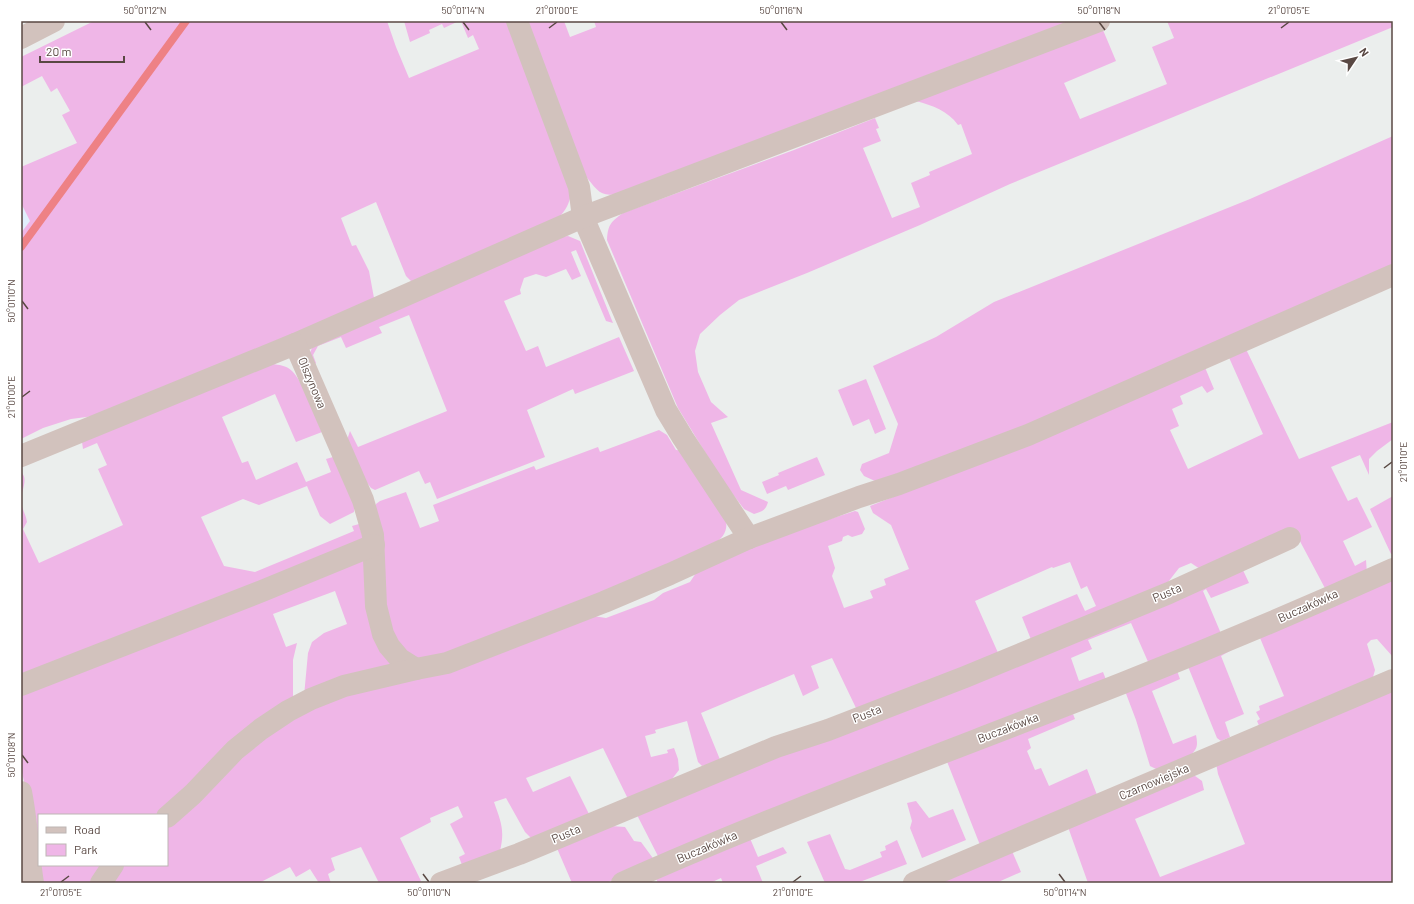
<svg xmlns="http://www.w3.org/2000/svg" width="1414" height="904" font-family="Barlow,sans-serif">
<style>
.commercial{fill:#e1effc}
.green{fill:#efb6e7}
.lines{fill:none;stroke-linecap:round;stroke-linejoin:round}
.stream{stroke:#ee8185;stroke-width:8}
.minor{stroke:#d2c2bd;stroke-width:22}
.ticks{fill:none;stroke:#594843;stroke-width:1.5}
.labels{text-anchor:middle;stroke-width:3;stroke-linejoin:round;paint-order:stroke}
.street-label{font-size:12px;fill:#594843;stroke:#fff}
.neatline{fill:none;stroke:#594843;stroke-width:1.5}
.ticks-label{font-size:10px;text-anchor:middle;fill:#594843}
</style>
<rect width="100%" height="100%" fill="#ebeeed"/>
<polygon class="commercial" points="21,203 30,221 21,233"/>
<g class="green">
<path d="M94,21H387L396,47L409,78L479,49L473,35L468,38L461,21H507L572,190C569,204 567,210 556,220L412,282L406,276L376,202L341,218L352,246L356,245L369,271L374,298L245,357L94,416L71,419L43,428L21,439V233L30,221L21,203V167L77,143L62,115L70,111L57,88L51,92L42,76L21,87V57Z"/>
<polygon points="404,21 459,21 444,28 442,24 429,30 430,33 410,42"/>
<path d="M522,21H564L570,37L596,27L594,21H1083L626,194C599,196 601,195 584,174Z"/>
<path d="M1167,21H1393V27L1010,184L920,225L807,273L739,300L720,315L700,334L695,351L698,372L711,402L728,417L711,423L741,490L768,502C766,510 762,512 754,514L744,509L722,480L678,408L607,240C608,224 611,222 623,213L794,150L875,118L879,128L876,129L881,141L863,148L892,218L920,207L911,183L930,175L929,172L972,154L961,124L958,125C947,110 933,106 916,101L1103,30L1116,61L1064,83L1080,119L1167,84L1152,47L1174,38Z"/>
<polygon points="1393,136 1393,268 969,452 875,481 864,476 860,470 862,464 889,453 898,424 873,366 936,337 994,302 1250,199"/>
<polygon points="568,236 580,241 613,323 606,321 576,250 571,252 581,276 572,280 566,269 546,277 536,274 524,278 520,290 521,294 504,301 526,351 538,346 546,367 619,337 634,371 575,394 573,389 527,410 545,457 437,499 430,482 425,484 419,471 375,490 371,488 362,476 347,440 350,431 358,447 447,411 409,315 379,327 382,333 346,348 341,337 318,346 313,355 316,363 314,365 309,355 312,348 561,237"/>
<path d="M1244,345L1299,459L1393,422V439L1377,451L1369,459V475L1360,455L1331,467L1348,501L1357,497L1372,527L1343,541L1355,566L1366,560L1367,574L1327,592L1294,530L1203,571L1191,563L1179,568L1165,586L1032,642L1022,617L1077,594L1085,611L1096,606L1087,586L1081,589L1070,562L1053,568L1052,567L975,601L999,655L856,708L832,658L811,666L819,688L803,696L794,674L701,713L721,762L702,766L698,762L687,721L655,730L656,733L645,736L651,757L668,753L667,750L674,748L678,759L679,770L672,779L628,799L603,748L526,778L533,792L570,776L590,816L533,840L525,832L506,798L494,802C501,822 505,830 500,851L462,865L459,857L465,854L450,824L463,817L458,806L430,818L431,822L400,838L421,881L416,883H379L361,847L331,858L335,870L328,874L331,883H319L310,869L296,877L290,867L259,883H110L121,865H167V824L247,749L316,706L587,615L606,618L654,600L663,593L690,582L698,570L780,535L855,511L858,512L865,529L862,534L852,537L848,535L843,537L842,541L828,546L835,568L832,576L844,608L873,598L870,591L886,585L884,579L909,569L891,525L873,513L870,506L1028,444L1204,365L1214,389L1207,393L1202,386L1180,396L1183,404L1172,409L1179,426L1170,430L1188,469L1263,434L1227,353Z"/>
<path d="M272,364C279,365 286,365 292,371C303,381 315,417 322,432L296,442L275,394L222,417L242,463L248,461L256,480L297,462L306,482L331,472L326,459L333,457L355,504L354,512L330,524L320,516L307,486L259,505L243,499L201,517L224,566L255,572L354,531L352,526L359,524L399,667L304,696L308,653L312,642L324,633L347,624L335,591L273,614L286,647L297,643L293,660V701L155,815H39V865H105L93,883H42L30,808L21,768V472C29,479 21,491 21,500C21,508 26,514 27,522L23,529L39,563L123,525L98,469L107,465L97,443L83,449L82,442Z"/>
<polygon points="866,379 886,429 875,434 869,419 853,426 838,390"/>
<path d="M659,430L667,435L676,450L685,451L726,517C728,534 723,537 710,547L436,661L411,657L389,630L376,516V504L380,501L406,492L420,528L439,521L433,505L534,466L536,470L598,447L600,452Z"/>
<polygon points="817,457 825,475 788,490 786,486 767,494 762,482 779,475 778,473"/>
<polygon points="1393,496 1393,553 1391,554 1370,509"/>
<polygon points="1242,568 1249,583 1211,598 1206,589 1203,591 1222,636 1149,664 1131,623 1088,640 1092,649 1071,658 1079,681 1103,672 1107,682 660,860 636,813"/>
<polygon points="1393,576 1393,657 1377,639 1371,640 1367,644 1375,670 1373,677 1360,685 1260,728 1257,721 1260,719 1256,712 1260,710 1259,706 1284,696 1258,633"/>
<polygon points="1235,648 1221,656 1244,714 1225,722 1230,737 1221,741 1217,738 1187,664"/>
<path d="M1176,668L1180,679L1152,691L1173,744L1196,735C1197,740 1198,746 1195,750C1191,758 1167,766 1158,770L1150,766L1136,720L1125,691Z"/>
<polygon points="1393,686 1393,883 1088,883 1068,827 1191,773 1202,781 1204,790 1135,819 1160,877 1245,844 1218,774 1216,763"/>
<polygon points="1073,714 1075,719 1028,739 1031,748 1027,751 1035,770 1041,768 1049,786 1087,769 1097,795 980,845 946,759"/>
<polygon points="916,801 929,818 953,809 966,840 922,858 910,828 912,821 907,803"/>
<polygon points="611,826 625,827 634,841 641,842 655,861 606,883 572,883 556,846"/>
<polygon points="830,834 845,869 850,870 882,857 880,852 886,850 885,846 897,840 907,864 857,883 825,883 807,842"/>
<polygon points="749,836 758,857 783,847 787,853 756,866 763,883 723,883 721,878 710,883 658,883 655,876"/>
<polygon points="1012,851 1021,872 996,883 937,883"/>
</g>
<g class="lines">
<polyline class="stream" points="21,247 186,21"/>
<g class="minor">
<polyline points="517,21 579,187 583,217 666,410 683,438 749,538"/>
<polyline points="21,38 54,21"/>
<polyline points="295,344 583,217 1099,21"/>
<polyline points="21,456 295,344 363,500 373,535 376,606 383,634 389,646 400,659 416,669"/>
<polyline points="21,685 262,591 374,545"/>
<path d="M21,792C27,821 28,853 33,883"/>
<polyline points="167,817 193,794 235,750 261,729 288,711 311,699 344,686 416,669 447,663 604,602 670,574 749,538 859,497 899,484 1028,435 1393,275"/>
<polyline points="101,883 113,865"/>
<polyline points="441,883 519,854 776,747 828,730 965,677 1169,593 1290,538"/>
<path d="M622,883C786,810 956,749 1123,683C1214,647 1304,609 1393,569"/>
<polyline points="914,883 1393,680"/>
</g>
</g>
<path class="ticks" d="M145,22L151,30M463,22L469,30M781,22L787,30M1099,22L1105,30M549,28L557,22M1281,28L1289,22M22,301L28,309M22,397L30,391M1384,468L1392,462M22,755L28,763M423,874L429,882M1059,874L1065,882M61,882L69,876M793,882L801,876"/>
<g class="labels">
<g class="street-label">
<text transform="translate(312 383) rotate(67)" y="4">Olszynowa</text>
<text transform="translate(1167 593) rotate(-23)" y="4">Pusta</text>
<text transform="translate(1308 606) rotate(-24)" y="4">Buczakówka</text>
<text transform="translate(867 714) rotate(-21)" y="4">Pusta</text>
<text transform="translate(1008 728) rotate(-21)" y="4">Buczakówka</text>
<text transform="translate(1154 782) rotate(-23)" y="4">Czarnowiejska</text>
<text transform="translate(566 834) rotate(-23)" y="4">Pusta</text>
<text transform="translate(707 847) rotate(-23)" y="4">Buczakówka</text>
</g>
</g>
<rect width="1414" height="904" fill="none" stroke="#ffffff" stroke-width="44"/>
<rect x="38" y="814" width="130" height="52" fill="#ffffff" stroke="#bdb6b4"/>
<rect x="46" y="827" width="20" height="6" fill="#d2c2bd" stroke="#bdb6b4"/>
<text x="74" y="834" font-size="12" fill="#594843">Road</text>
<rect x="46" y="844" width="20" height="12" fill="#efb6e7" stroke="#bdb6b4"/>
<text x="74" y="854" font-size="12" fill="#594843">Park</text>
<g transform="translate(1356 58) rotate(55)" stroke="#ffffff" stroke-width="3" paint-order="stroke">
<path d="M0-3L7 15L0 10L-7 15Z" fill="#594843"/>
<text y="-6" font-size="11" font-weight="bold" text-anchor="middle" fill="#594843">N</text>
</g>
<path d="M40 56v6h84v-6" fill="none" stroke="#594843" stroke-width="2"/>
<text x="46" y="56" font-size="12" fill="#594843" stroke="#ffffff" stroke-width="3" paint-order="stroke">20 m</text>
<rect x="22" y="22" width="1370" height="860" class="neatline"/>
<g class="ticks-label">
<text x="145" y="14">50°01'12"N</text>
<text x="463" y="14">50°01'14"N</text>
<text x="557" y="14">21°01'00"E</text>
<text x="781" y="14">50°01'16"N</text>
<text x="1099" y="14">50°01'18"N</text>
<text x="1289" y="14">21°01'05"E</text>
<text transform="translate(11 301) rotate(-90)" y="4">50°01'10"N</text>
<text transform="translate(11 397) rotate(-90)" y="4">21°01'00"E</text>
<text transform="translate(1403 462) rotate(-90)" y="4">21°01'10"E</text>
<text transform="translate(11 755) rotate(-90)" y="4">50°01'08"N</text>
<text x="61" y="896">21°01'05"E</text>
<text x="429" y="896">50°01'10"N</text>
<text x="793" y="896">21°01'10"E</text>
<text x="1065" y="896">50°01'14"N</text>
</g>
</svg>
